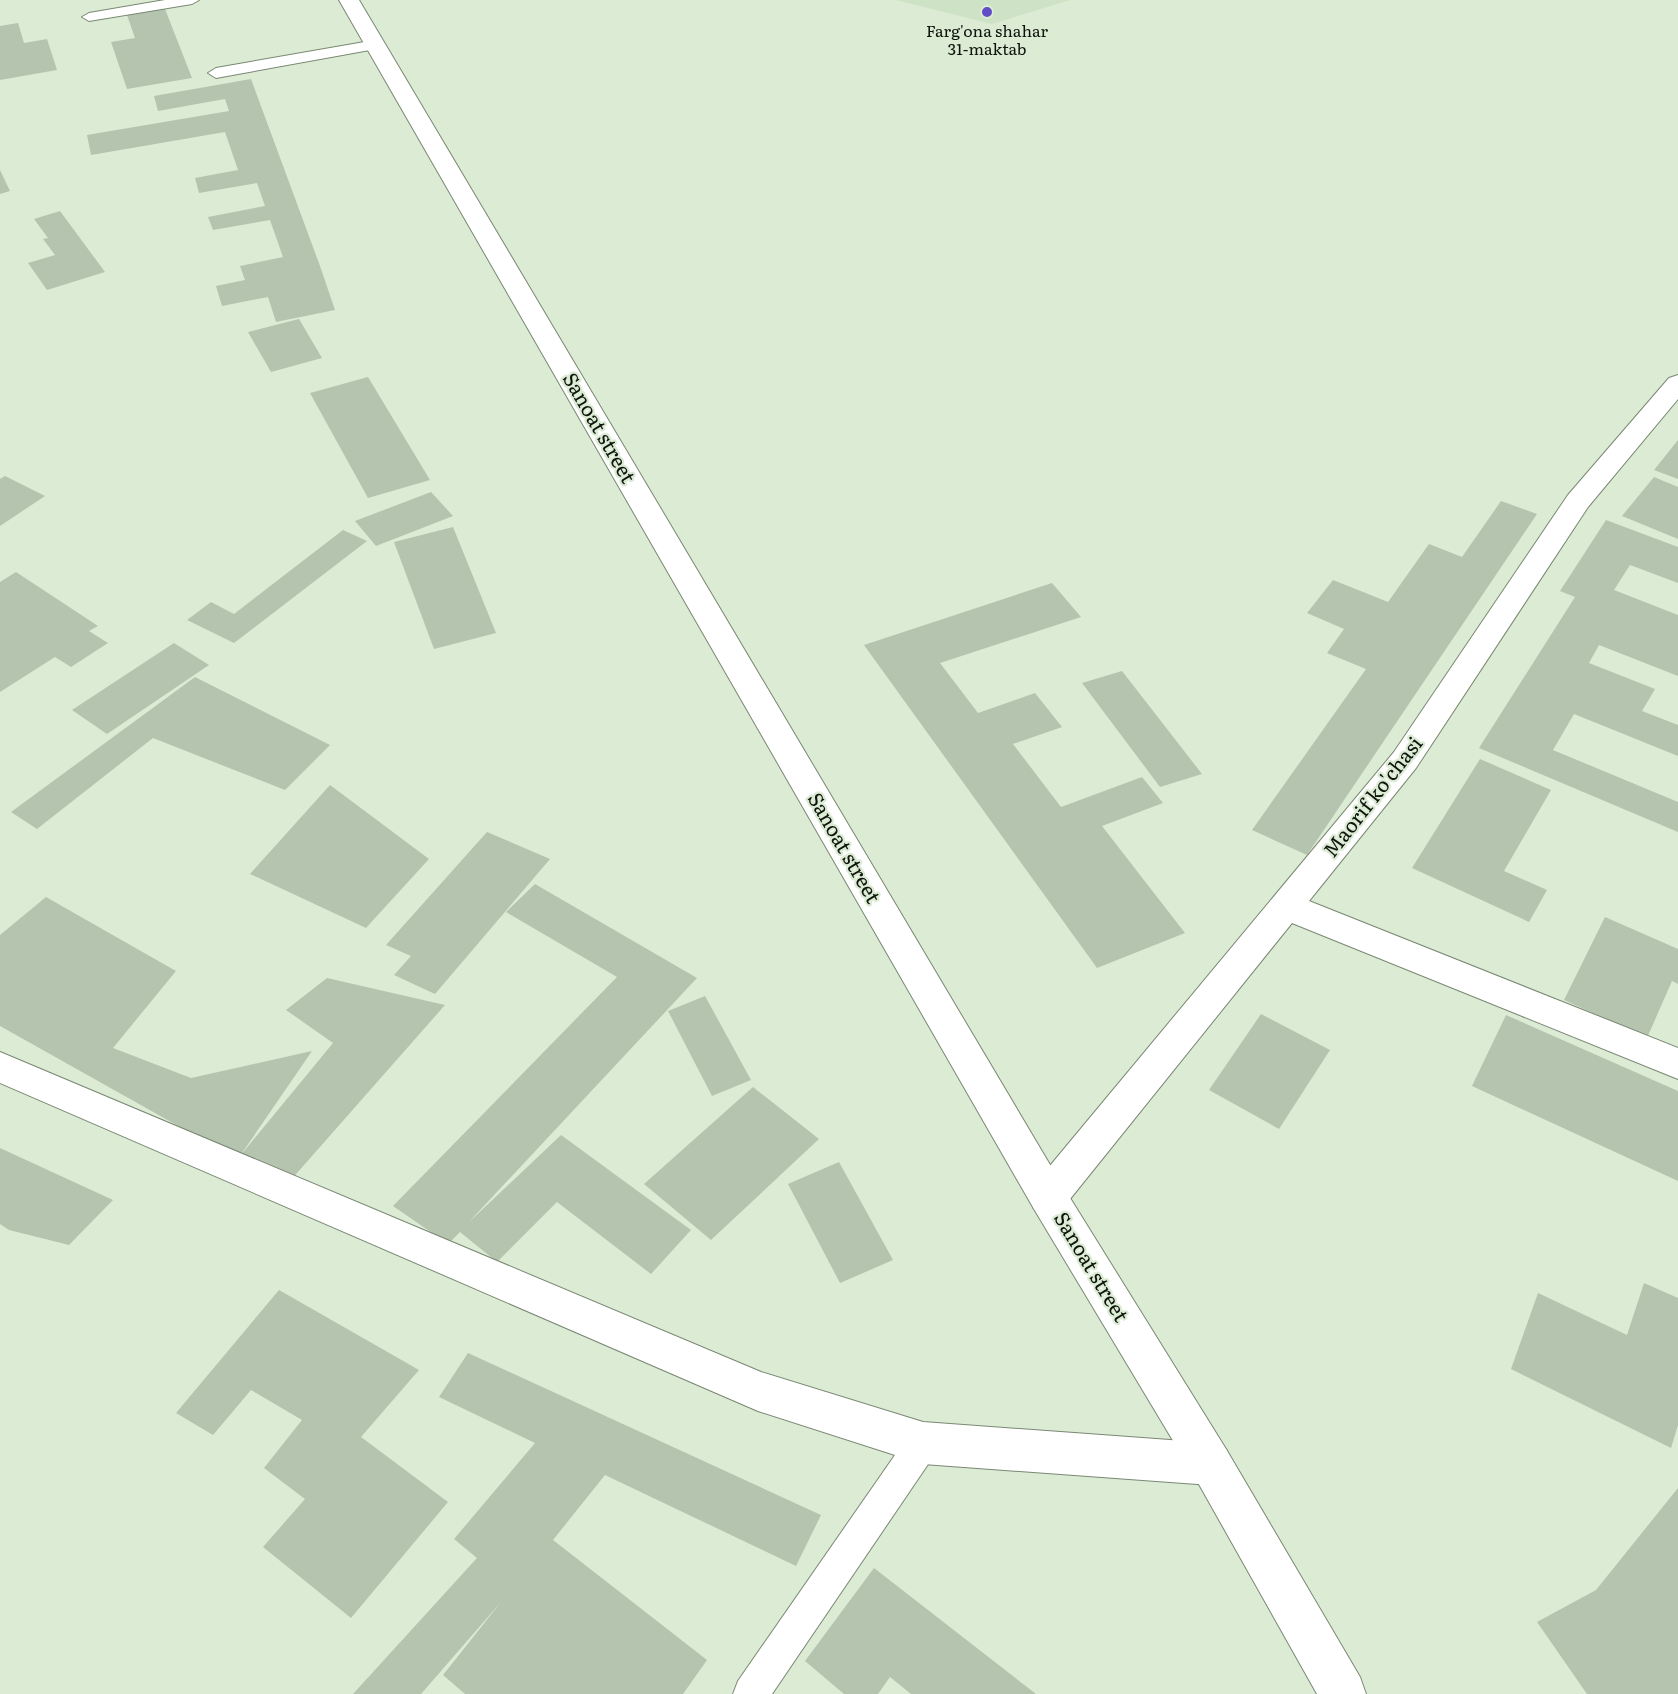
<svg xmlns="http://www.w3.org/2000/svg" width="1678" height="1694" font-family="Literata,serif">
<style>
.built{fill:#cee2c5}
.building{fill:#b5c4ae}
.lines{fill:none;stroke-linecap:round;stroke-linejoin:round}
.lane-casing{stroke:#7a8873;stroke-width:2}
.street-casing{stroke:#7a8873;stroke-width:2}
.secondary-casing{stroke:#7a8873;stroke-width:2}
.lane{fill:#fff;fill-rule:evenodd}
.street{fill:#fff;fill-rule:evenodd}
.secondary{fill:#fff;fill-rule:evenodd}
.poi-dot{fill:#624dc6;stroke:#dbebd4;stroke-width:2}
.labels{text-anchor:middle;stroke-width:4.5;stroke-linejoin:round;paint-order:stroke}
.far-poi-label{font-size:16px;fill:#0e130c;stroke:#dbebd4}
.street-label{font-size:20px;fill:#0e130c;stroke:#dbebd4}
</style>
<rect width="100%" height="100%" fill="#dbebd4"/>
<polygon class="built" points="896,0 1070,0 992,24"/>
<g class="building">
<polygon points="165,9 192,78 127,89 111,42 135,38 127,15"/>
<polygon points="18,23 24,43 47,39 57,70 0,80 0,26"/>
<polygon points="251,79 320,266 335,310 276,322 268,297 222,306 216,286 245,280 240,266 283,257 270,220 213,230 208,217 265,206 257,183 199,193 195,178 238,170 225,132 91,155 87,135 229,111 225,99 158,111 154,96"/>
<polygon points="0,170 10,191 0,194"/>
<polygon points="60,211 105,272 47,290 28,263 55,255 43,239 48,238 34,219"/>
<polygon points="299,319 322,358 271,372 248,332"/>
<polygon points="368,377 430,480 368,498 310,393"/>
<polygon points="1678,440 1678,479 1654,470"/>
<polygon points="5,476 45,496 0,526 0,479"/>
<polygon points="1654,477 1678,487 1678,539 1622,516"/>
<polygon points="431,492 453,516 376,546 355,521"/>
<polygon points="1501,501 1537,514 1307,855 1252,830 1366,669 1327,653 1344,629 1307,613 1333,580 1388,602 1429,544 1462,557"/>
<polygon points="1606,520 1678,547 1678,583 1630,565 1614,590 1678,615 1678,676 1599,645 1589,663 1655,689 1642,711 1678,725 1678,756 1574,714 1553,750 1678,802 1678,832 1479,748 1575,597 1560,591"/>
<polygon points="453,527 496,633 434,649 394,542"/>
<polygon points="343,530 367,541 234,643 187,620 211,602 234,614"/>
<polygon points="16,572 98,626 89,631 108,643 71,667 55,657 0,692 0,582"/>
<polygon points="1052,583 1081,617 940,663 978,713 1035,693 1062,727 1013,744 1061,807 1142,777 1163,803 1102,826 1185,933 1097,968 864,645"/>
<polygon points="174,643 209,665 107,734 72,710"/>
<polygon points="1122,671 1202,774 1160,787 1082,683"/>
<polygon points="195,677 330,745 285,790 153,738 37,829 11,812"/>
<polygon points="1480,759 1551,790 1504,871 1547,890 1529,922 1412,868"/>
<polygon points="330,785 429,859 366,928 250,874"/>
<polygon points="487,832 550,859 435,994 394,975 411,956 386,945"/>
<polygon points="535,884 697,978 468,1223 561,1135 691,1230 651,1274 557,1202 497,1262 460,1232 448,1244 393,1206 617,977 506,912"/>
<polygon points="46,897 176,971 113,1048 191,1078 312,1051 240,1156 333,1043 286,1010 327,978 445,1005 290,1181 237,1159 0,1026 0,935"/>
<polygon points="1605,917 1678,949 1678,984 1672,981 1647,1038 1564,1000"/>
<polygon points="705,996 751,1080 712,1096 668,1011"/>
<polygon points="1261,1014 1330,1050 1279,1129 1209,1090"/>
<polygon points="1506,1015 1678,1091 1678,1181 1472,1086"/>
<polygon points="753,1087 819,1139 711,1240 644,1184"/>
<polygon points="0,1148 113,1200 69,1245 9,1230 0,1224"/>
<polygon points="839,1162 893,1260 840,1283 788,1184"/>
<polygon points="1644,1283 1678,1298 1678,1425 1671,1448 1511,1369 1538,1293 1627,1335"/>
<polygon points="279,1290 419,1370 361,1437 448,1502 351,1618 263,1547 305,1499 264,1468 302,1420 251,1390 213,1435 176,1413"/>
<polygon points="468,1353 821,1515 796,1566 605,1475 553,1540 707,1660 683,1694 465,1694 443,1675 501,1602 421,1694 353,1694 477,1558 454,1539 535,1443 439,1397"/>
<polygon points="1678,1488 1678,1694 1587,1694 1537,1622 1596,1590"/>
<polygon points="874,1568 1036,1694 911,1694 890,1677 878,1694 844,1694 805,1661"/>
</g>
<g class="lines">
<g class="lane-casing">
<g id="lane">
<polygon points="165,0 199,0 192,4 89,21 82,17 89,13"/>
<polygon points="376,40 381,42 384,45 381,48 216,78 208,73 216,68"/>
<polygon points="923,1427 935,1432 940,1443 935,1454 772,1694 733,1694 738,1681 911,1432"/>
</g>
</g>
<g class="street-casing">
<g id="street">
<polygon points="1678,375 1678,399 1588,507 1416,768 1309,901 1678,1048 1678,1079 1292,923 1062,1209 1048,1214 1034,1209 1029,1197 1034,1185 1394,752 1568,495 1669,378"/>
<polygon points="0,1052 761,1372 923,1422 1211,1443 1226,1449 1233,1464 1226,1479 1211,1485 923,1464 758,1411 0,1083"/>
</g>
</g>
<g class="secondary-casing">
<polygon id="secondary" points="339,0 359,0 1062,1185 1226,1449 1360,1677 1366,1694 1317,1694 1196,1479 1034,1209"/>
</g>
<use href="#lane" class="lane"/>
<use href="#street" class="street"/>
<use href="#secondary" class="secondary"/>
</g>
<circle class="poi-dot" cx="987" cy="12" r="6"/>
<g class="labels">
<g class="far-poi-label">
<text x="987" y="37">Farg'ona shahar<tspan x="987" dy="18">31-maktab</tspan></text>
</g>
<g class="street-label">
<text transform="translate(599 428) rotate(60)" y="7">Sanoat street</text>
<text transform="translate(1373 797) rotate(-52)" y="7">Maorif ko'chasi</text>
<text transform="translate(844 848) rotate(60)" y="7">Sanoat street</text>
<text transform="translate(1091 1267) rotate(59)" y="7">Sanoat street</text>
</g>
</g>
</svg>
